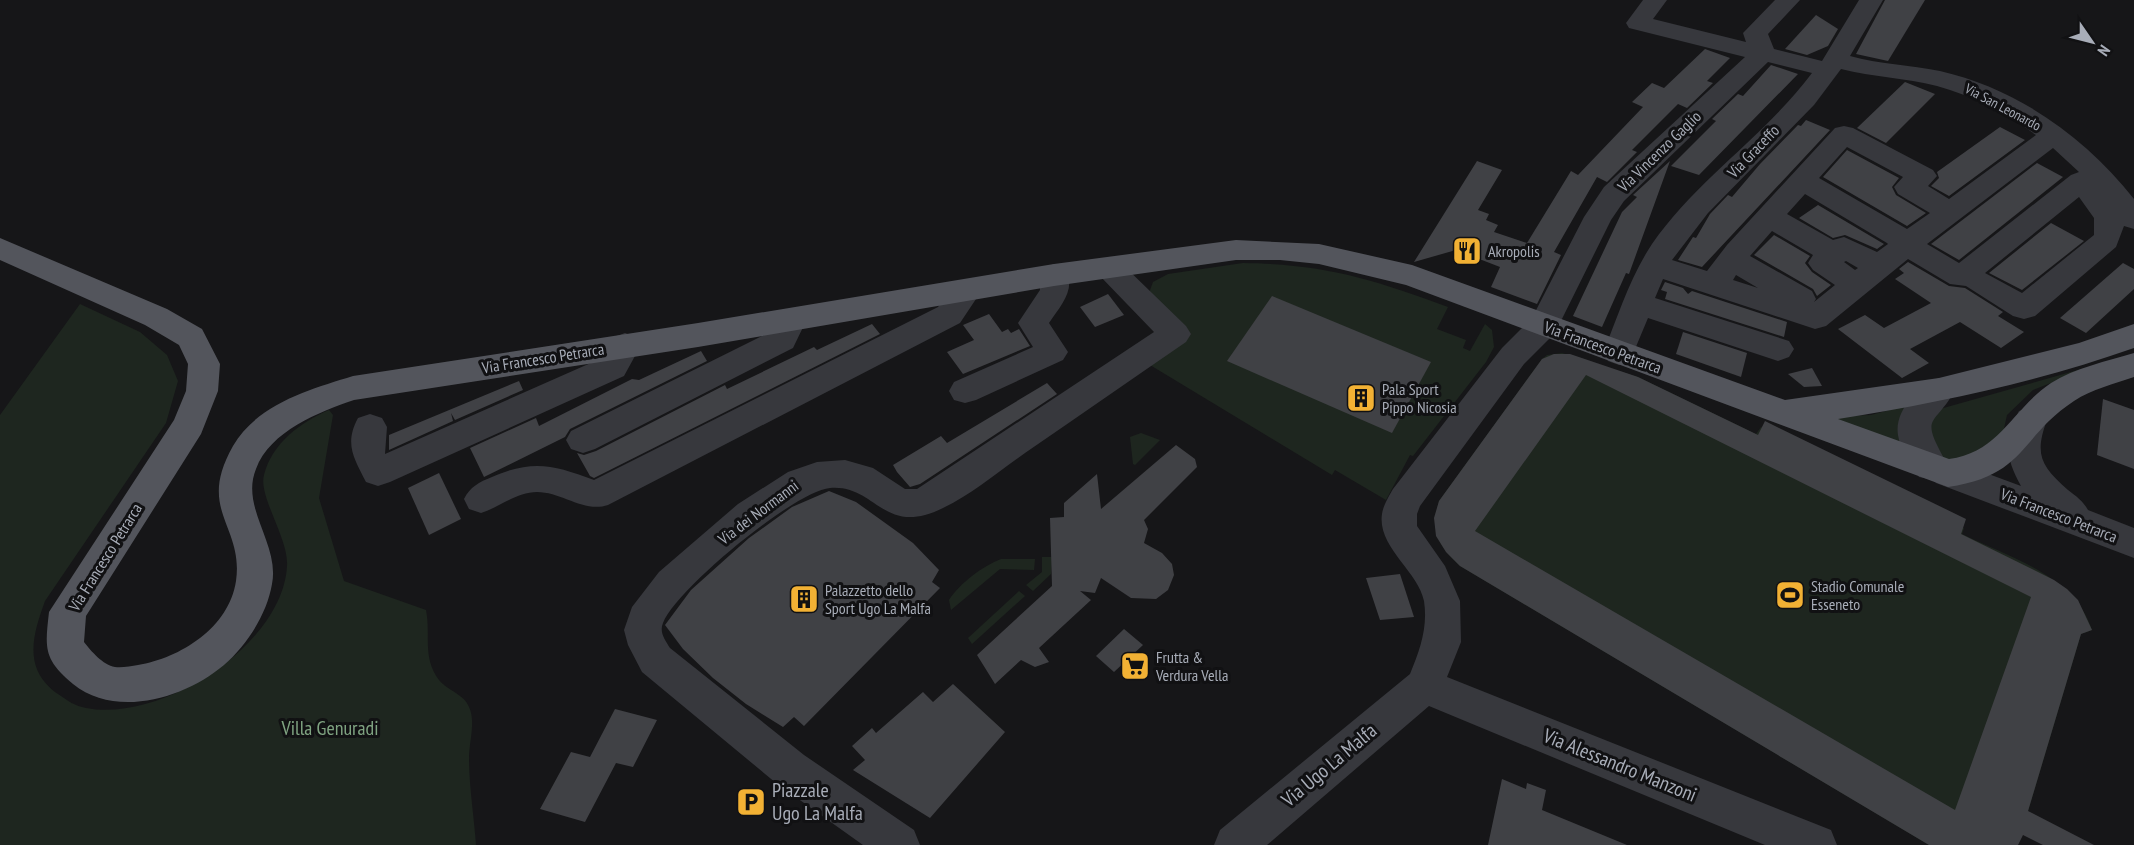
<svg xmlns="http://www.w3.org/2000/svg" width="2134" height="845" font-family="'PT Sans Narrow',sans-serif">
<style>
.green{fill:#1e261f}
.building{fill:#404145;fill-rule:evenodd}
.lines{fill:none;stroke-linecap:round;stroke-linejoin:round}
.minor{fill:#37383d;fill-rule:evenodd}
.major{fill:#53555c;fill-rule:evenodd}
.labels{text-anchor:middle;stroke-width:6;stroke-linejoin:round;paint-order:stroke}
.far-street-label{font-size:14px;fill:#a8adb8;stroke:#111113}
.street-label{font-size:16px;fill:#a8adb8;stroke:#111113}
.poi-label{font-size:16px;fill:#a8adb8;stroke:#111113;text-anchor:start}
.near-park-label{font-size:20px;fill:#7fa381;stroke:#111113}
.near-street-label{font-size:20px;fill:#a8adb8;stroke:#111113}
.near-poi-label{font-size:20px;fill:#a8adb8;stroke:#111113;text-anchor:start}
</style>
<rect width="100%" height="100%" fill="#161618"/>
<g class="green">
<path d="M1243,263C1324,264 1373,279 1448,307L1437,329L1466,340L1463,348L1470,351L1485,324L1492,330L1494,347L1486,362L1413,456L1410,455L1386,500L1335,470L1332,475L1150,365L1188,336L1149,293L1153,282L1168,274Z"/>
<path d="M80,304L140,332L167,355L178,381L166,423L45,601C32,637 23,669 58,694C68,701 75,706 86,708C161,723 283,645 287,566C289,539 258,496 264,475C272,443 301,422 329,410L333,415L319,498L344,581L426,610C431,636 422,657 439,680C448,691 464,694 469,707C476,722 469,742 469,758C469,786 474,816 476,845H0V415Z"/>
<path d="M1562,353L1638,377L1756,434L1761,427L1964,528L1962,534C2008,557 2075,575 2092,630L2081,634L2018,845H1929L1460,566C1438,545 1430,532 1439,501L1542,359L1547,355Z"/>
<polygon points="2099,364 2033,390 2007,415 2003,433 1961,463 1940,459 1925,422 1940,409"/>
<polygon points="1908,405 1911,449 1825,417 1871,415"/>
<polygon points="1141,433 1160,440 1135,465 1133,464 1130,437"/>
<polygon points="1042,557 1052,557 1051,574 1033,591 1026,585 1042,572"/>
<path d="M1001,559H1035L1034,570L1000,569L951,610L949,600C960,583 983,566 1001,559Z"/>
<polygon points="1019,591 1025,596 972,644 968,638"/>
</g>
<g class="building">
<polygon points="1885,0 1925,0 1888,61 1856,54"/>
<polygon points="1816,15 1838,29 1828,46 1807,55 1785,49"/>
<polygon points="1705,49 1730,58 1707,81 1713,83 1687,108 1678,104 1632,150 1637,152 1607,182 1597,177 1554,252 1561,255 1537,304 1491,287 1500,267 1456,250 1414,262 1477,161 1502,170 1478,210 1489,214 1486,220 1498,225 1494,232 1527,243 1571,171 1578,175 1643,107 1632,102 1652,83 1664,88"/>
<polygon points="1771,65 1798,74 1699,175 1671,166 1716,121 1712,119 1738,94 1743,96"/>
<polygon points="1905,82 1935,94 1886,143 1857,128"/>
<polygon points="1806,120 1830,130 1702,267 1678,260 1693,237 1696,238 1710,214 1728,195 1732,197 1760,164 1798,125 1801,126"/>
<polygon points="2000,127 2025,140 1949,196 1931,186 1939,178 1937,172"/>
<polygon points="1847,150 1899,178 1892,187 1896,195 1926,213 1907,226 1823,177"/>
<polygon points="1670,161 1629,274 1626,273 1602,327 1573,316 1622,212 1637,197 1633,195"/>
<polygon points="2037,163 2063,177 1959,260 1931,244"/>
<polygon points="1818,205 1884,244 1877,249 1845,235 1833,238 1799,218"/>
<polygon points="2051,223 2084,241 2022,290 1989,273"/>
<polygon points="1774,235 1810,256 1805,263 1812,272 1831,285 1817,296 1813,289 1754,255"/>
<polygon points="1908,262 1949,286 1965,288 2003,312 1998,316 2024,332 2001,348 1960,322 1910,349 1929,363 1902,378 1838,329 1865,315 1884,328 1931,303 1895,279 1904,273 1899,269"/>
<polygon points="2123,263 2134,269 2134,289 2086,333 2060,318"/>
<polygon points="1665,282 1683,288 1688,294 1692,291 1787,322 1784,337 1665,299 1667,292 1661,290"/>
<polygon points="1108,294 1124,315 1095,327 1080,307"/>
<polygon points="1272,296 1431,362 1392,433 1227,361"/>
<polygon points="989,314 1002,332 1008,329 1011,333 1019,329 1030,346 963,374 947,352 974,340 963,325"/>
<polygon points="872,324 880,334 594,478 590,476 577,453 584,455 596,451 725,385 727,389 814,347 817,350"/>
<polygon points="1683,332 1747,353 1741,377 1676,354"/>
<polygon points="701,351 707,361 570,429 565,437 484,477 470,448 536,418 539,426 632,379 639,380"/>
<path d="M1554,354H1570L1638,377L1758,435L1765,421L1771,424L1966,519L1961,534L2054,580L2067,589L2078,600L2092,630L2081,634L2028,811L2094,845H2043L2023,835L2018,845H1929L1460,566L1446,552L1436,536L1434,518L1439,501L1542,359ZM1586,375L2031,597L1955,810L1475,531Z"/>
<polygon points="1812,368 1822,386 1804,387 1788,374"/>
<polygon points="519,381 523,390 455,420 451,413 453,421 389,450 389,435"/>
<polygon points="1047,383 1057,394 920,484 910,487 897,472 893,465 941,436 947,443"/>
<polygon points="2103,399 2134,410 2134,469 2097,455"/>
<polygon points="1176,445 1195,459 1197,467 1144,520 1148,529 1144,543 1162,553 1172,564 1174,575 1168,590 1156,599 1131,598 1101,578 1095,593 1080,591 1091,600 1039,648 1049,662 1035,667 1021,660 995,684 977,655 1052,586 1050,518 1064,517 1064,503 1097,474 1101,509"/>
<polygon points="439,473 461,519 429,535 408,488"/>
<polygon points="829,491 856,502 913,543 939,570 932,582 940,588 804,726 794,717 783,727 746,704 713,678 683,649 665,625 691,590 749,538 792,507"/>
<polygon points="1400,574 1414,617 1380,620 1366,578"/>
<polygon points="1124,629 1143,645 1114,672 1096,656"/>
<polygon points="953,684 1005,732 930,818 853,770 865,760 852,746 872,728 876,733 923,692 933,702"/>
<polygon points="615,709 657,720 633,767 616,763 585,822 540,809 571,752 590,757"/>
<polygon points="1502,779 1526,789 1527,783 1546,790 1542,810 1627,845 1488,845"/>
</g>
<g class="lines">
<g class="minor">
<path d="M1643,0H1667L1653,19L1746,42L1743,33L1775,0H1800L1768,34L1774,49L1822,61L1859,0H1883L1850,56C1879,64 1910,65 1940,71C2018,89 2085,137 2134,199V229L2124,226L2116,247L2035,316L2024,319L2013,316L1966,286L1950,284L1908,259L1826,326L1815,329L1663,279L1655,298L1789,341L1794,349L1789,357L1778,361L1648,318L1630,361L1619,365L1608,361L1603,353C1618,316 1630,277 1652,244C1697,179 1765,136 1812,73L1768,62L1624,201L1611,220L1555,333L1524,364L1420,506L1417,514V526L1445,566L1460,601L1461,642L1447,677L1831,830L1837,845H1765L1429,706L1267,845H1214L1220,830L1410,674C1420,650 1428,627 1424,601C1418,571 1377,547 1382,514C1383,506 1389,496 1393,489L1502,348L1532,318L1584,217L1604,187L1745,57L1629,28L1626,23ZM1841,69C1873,77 1905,78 1937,86C1973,96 2005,113 2036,135L1949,199L1928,186L1937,176L1933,170L1853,128L1844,126L1835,128L1727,245L1707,271L1672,260L1708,213L1814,105ZM1847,147L1903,177L1894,187L1898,194L1930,213L1907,229L1819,178ZM2053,148L2079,172L2071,175L1959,263L1927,244ZM1805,194L1887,243L1888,244L1877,252L1844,237L1833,240L1787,214ZM2079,197L2094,218V235L2022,293L1985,273ZM1772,231L1813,255L1808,263L1813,270L1835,285L1814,302L1816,299L1812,291L1750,256ZM1846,261L1858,268L1855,270L1844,262ZM1736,275L1758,288L1733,280Z"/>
<path d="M1109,258L1119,261L1186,326L1191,334L1186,342C1132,379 1079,416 1025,453C999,471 972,494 943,508C883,538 876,484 830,488C795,491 676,589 663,623C659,632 665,640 670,648L804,755L914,830L920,845H863L776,783L642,672L628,645L624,630L632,607L659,572L738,504L788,472L817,462L845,460L873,468L905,489H917L1154,332L1099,275L1094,268L1099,261Z"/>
<path d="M1054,264L1065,268C1077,289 1061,305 1049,323L1068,352L1063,360L976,400L965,403L954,400L949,391L954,382L1033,347L1018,323L1040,290L1039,275L1043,268Z"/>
<path d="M967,279L978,282L982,290L960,323L608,505C584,513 562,492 537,492C517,492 500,507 481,513L469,509L464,499C470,487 479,482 492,477C533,459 554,465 594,480L938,307L956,282Z"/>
<polygon points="792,308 803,311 807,319 793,348 595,449 583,453 571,449 566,440 571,431 770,332 781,311"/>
<path d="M625,333L636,337L641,345L624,376L390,482L378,486L366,482C354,458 344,444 358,418L370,414L382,418L387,427L385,454L602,358L614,337Z"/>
<path d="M1939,378L1950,381L1955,390C1935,427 1919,414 1945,460L1948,459L2021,486C2005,458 2004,439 2019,411L2031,407L2043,411L2047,420C2034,455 2041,466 2068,490C2076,496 2083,501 2088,510L2134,528V558L1936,483L1934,480L1919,477C1911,464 1900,450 1898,435C1894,411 1919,384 1939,378Z"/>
</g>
<path class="major" d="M0,238L167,309L202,329L220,364L218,391L201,434L86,616L84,642C91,651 103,665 115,667C122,668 131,666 138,665C180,658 229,628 236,581C244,525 196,511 233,446C257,404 311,389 353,376L698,323L1054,264L1236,240L1319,244L1412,265L1785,400L1939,378L2079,343L2134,324V348C2038,382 1938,403 1838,419L1949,459C2000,452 2012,409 2051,383C2075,368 2107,361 2134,353V377C2114,384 2092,389 2074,401C2019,437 2027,475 1948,487L1406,285L1319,264L1280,260H1236L1054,286L698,347L354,400C319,412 270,431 256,469C240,508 280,544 272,584C267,614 247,645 224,665C185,698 116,719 73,684C43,659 45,648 49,612L174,420L186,391L188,364L179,345L145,325L0,260Z"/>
</g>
<defs>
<g id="restaurant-square" transform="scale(1.5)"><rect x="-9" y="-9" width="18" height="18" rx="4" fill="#f2b134" stroke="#111113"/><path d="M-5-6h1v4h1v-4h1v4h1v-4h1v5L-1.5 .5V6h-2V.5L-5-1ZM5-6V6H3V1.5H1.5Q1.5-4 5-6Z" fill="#111"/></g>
<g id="building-square" transform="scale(1.5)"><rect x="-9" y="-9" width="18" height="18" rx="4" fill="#f2b134" stroke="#111113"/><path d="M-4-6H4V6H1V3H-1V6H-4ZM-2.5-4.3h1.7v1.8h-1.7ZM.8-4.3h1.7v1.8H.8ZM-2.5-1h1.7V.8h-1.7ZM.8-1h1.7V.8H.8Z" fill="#111"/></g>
<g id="stadium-square" transform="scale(1.5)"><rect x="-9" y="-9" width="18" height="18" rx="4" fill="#f2b134" stroke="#111113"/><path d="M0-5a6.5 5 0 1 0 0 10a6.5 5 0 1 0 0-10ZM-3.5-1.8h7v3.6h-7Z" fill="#111"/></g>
<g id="supermarket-square" transform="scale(1.5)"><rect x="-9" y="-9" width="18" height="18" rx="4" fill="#f2b134" stroke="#111113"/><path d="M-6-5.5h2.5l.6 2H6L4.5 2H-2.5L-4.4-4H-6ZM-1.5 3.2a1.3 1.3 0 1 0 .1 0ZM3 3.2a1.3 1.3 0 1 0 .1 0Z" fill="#111"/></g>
<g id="parking-square" transform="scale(1.5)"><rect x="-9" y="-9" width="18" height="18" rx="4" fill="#f2b134" stroke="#111113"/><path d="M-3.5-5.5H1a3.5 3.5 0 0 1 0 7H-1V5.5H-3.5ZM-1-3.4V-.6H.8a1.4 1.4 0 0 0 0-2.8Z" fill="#111"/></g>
</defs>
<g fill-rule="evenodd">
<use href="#restaurant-square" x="1467" y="251"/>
<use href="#building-square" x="1361" y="398"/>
<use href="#stadium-square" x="1790" y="595"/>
<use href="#building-square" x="804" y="599"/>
<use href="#supermarket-square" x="1135" y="666"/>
<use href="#parking-square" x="751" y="802"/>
</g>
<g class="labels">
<g class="far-street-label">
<text transform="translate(2003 107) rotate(28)" y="5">Via San Leonardo</text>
</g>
<g class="street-label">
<text transform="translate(1659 151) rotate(-44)" y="6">Via Vincenzo Gaglio</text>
<text transform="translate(1753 151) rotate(-46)" y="6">Via Graceffo</text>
<text transform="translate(1603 347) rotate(20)" y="6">Via Francesco Petrarca</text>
<text transform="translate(543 358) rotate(-9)" y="6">Via Francesco Petrarca</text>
<text transform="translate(758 512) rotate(-37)" y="6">Via dei Normanni</text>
<text transform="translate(2059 515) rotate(21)" y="6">Via Francesco Petrarca</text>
<text transform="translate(105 557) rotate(-58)" y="6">Via Francesco Petrarca</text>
</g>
<g class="poi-label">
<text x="1488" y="257">Akropolis</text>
<text x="1382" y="395">Pala Sport<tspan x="1382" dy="18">Pippo Nicosia</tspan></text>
<text x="1811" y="592">Stadio Comunale<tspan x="1811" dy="18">Esseneto</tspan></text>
<text x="825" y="596">Palazzetto dello<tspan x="825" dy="18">Sport Ugo La Malfa</tspan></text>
<text x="1156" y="663">Frutta &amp;<tspan x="1156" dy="18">Verdura Vella</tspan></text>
</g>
<g class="near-park-label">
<text x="330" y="735">Villa Genuradi</text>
</g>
<g class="near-street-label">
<text transform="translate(1329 765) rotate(-40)" y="7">Via Ugo La Malfa</text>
<text transform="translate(1620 765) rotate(22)" y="7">Via Alessandro Manzoni</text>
</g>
<g class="near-poi-label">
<text x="772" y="797">Piazzale<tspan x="772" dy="23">Ugo La Malfa</tspan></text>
</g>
</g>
<g transform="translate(2092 42) rotate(125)" stroke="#111113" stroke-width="4.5" paint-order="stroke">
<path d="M0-4.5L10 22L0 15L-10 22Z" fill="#a8adb8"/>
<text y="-9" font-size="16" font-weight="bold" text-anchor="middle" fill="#a8adb8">N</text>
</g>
</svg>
